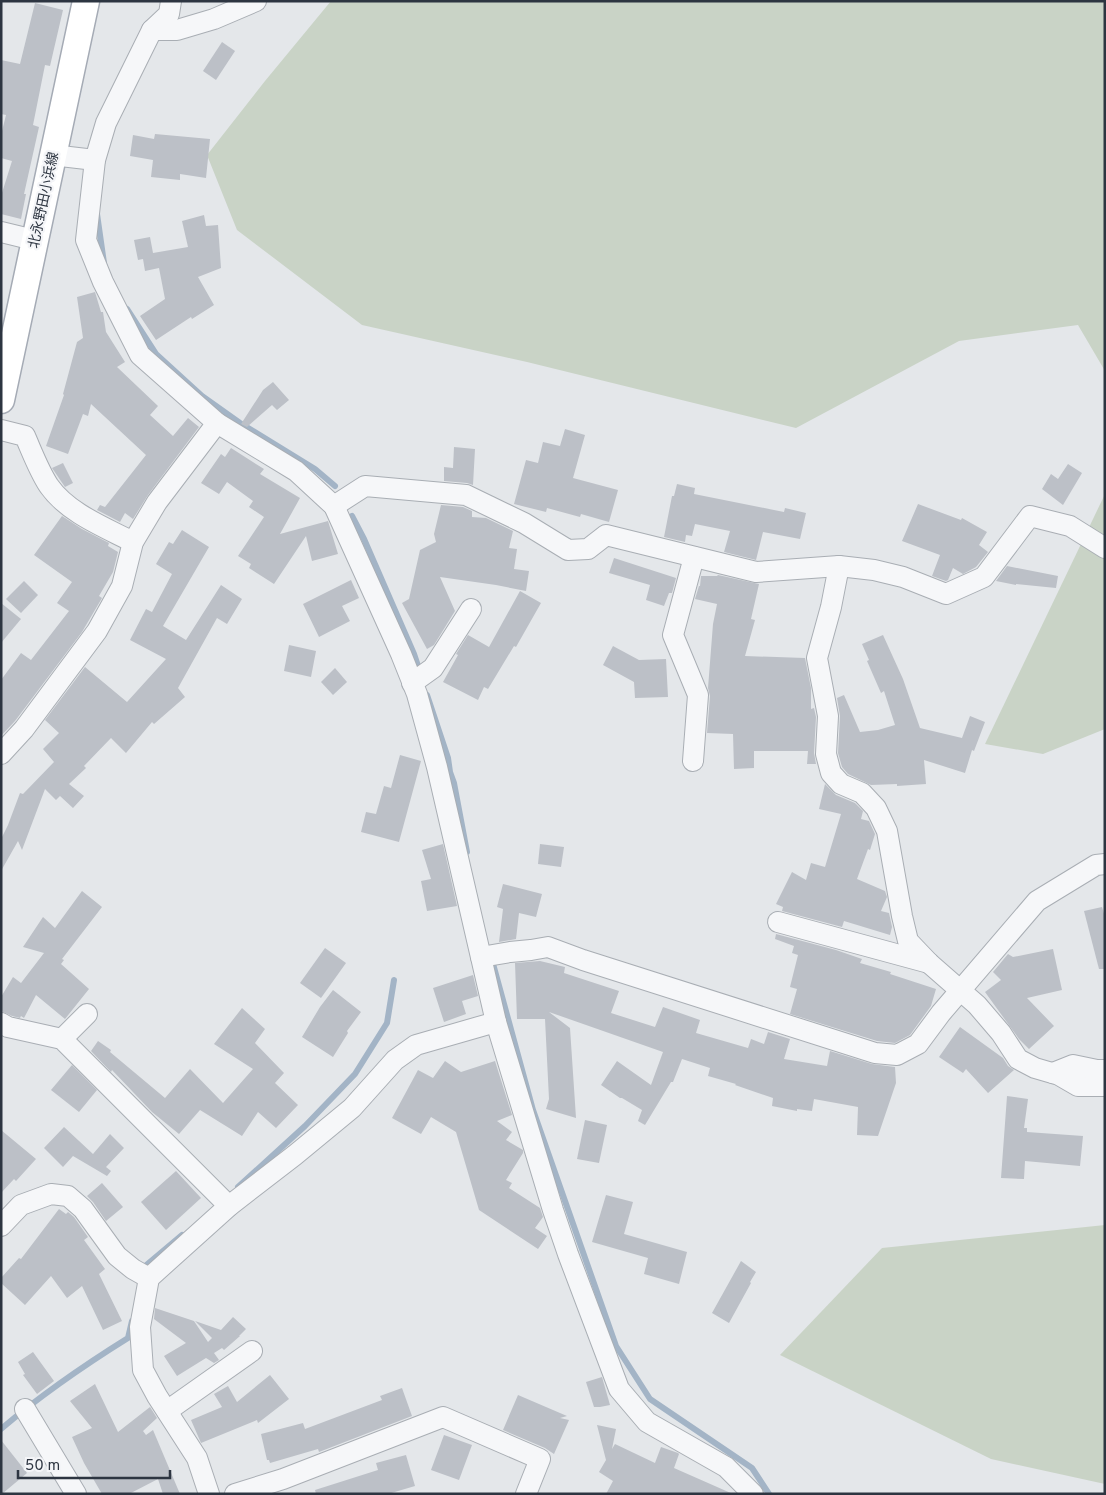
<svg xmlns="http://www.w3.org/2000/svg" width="1106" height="1495" font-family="Overpass,'Noto Sans JP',sans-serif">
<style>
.green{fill:#c9d3c6}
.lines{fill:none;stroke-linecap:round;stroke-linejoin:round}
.stream{stroke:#a3b4c6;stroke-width:6}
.building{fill:#bcc0c7}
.minor-casing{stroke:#a9aeb4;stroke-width:22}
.major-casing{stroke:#a5abb5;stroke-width:29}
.minor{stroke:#f6f7f9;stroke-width:20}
.major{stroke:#fff;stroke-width:26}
.labels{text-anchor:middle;stroke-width:4.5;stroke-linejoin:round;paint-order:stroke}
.street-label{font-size:14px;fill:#2d3541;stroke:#f4f5f8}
</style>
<rect width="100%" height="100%" fill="#e4e7ea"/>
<g class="green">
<polygon points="331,1 1105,1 1105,371 1078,325 959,341 796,428 527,362 362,325 237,230 207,155 265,81"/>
<polygon points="1105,494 1105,729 1043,754 985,744"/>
<polygon points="1105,1225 1105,1484 991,1459 780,1355 882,1248"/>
</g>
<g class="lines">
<g class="stream">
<polyline points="97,214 104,263"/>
<polyline points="127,309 156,354 202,396 240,423 315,469 335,486"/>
<polyline points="352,516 364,539 414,654 419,669"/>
<polyline points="427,695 448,758 450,772 454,783 467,852"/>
<polyline points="492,960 533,1110 616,1346 650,1399 752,1468 769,1494"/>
<polyline points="238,1187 305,1126 355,1074 387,1023 394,980"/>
<polyline points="143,1272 144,1267 182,1235"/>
<path d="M1,1429C41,1395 83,1366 128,1338L132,1321"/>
</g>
</g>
<g class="building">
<polygon points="35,3 63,10 50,66 45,65 33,125 39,127 24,194 26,194 21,219 1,214 1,196 12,161 1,158 1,135 6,115 1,114 1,60 20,64"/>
<polygon points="222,42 235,51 216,80 203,71"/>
<polygon points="155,134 210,139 206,178 180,174 180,180 151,177 153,160 130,156 133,135 154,139"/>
<polygon points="204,215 206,226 218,225 221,268 198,277 214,305 192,319 191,317 156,340 140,316 165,299 159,268 145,271 143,259 138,260 134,240 150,237 153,253 188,247 182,221"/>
<polygon points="95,292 101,312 103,312 106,332 125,362 117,367 158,406 150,415 173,436 188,418 199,427 148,495 133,519 125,513 120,522 97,510 100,505 105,507 146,455 91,404 88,416 83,414 68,454 46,446 64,395 63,394 77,342 83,338 77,297"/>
<polygon points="273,382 289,400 277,410 272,405 247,427 241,424 263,390"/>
<polygon points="565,429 585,435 573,478 618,490 609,522 581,514 580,517 547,508 546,512 514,504 526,460 538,463 543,442 560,446"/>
<polygon points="454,447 475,449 473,485 467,483 444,481 444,467 453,468"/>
<polygon points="231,448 264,469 260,474 300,498 280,534 328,521 338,554 312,561 306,536 274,584 249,568 251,564 238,556 264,517 249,507 253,501 227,482 219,494 201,483 221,454 225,457"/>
<polygon points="63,463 73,483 65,487 52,468"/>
<polygon points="1068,464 1082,473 1063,505 1042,489 1051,474 1058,479"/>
<polygon points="677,484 695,488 694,494 784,512 785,508 806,513 800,539 763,532 756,560 724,552 730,531 695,524 692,536 686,535 685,542 664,537 672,496 674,496"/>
<polygon points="918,504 961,520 962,518 987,532 979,545 988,552 976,567 963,574 953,568 948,580 946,581 932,576 940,555 902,541"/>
<polygon points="441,505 463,507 472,511 472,517 486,518 513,531 509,548 517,549 514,569 529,571 526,591 496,585 440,577 455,611 434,645 427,649 402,603 409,599 420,550 436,542 434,534"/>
<polygon points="62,516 82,529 109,543 108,546 118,552 113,572 99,596 102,598 82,632 15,721 1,736 1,680 21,653 31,660 69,611 57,603 72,582 34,555"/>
<polygon points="182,530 209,547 163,626 186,640 221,585 242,599 227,624 217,618 178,688 185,697 154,724 152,722 126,753 111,738 84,766 86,768 69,784 84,796 73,808 60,796 56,800 45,789 22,850 18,841 1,871 1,839 8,825 20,793 23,794 54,762 43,749 59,733 45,720 85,667 127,702 166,659 130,640 146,609 152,612 172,574 156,564 169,542 173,544"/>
<polygon points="614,558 676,578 672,593 669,593 664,606 646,600 650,585 609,573"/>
<polygon points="1007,566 1058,576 1056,588 1016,584 1016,585 996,581"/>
<polygon points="718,575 759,584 751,619 755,620 745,656 805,658 811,688 811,709 814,708 816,717 814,753 816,764 807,764 808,751 754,751 754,768 734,769 733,734 707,733 710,696 708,688 713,624 717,604 695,599 699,586 700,586 701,576 717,576"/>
<polygon points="351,580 359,598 342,606 350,621 319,637 303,604"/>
<polygon points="24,581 38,595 21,613 6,599"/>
<polygon points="520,591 541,603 516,647 514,646 488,689 484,687 478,700 443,682 458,655 456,654 468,635 489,647"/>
<polygon points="1,603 21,619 1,643"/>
<polygon points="883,635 903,679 920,728 962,738 970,716 985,722 974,751 972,750 965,773 924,760 926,784 897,786 897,784 871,785 848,774 842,767 838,753 840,716 837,698 844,695 860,732 878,730 895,725 884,691 881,693 867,661 869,660 862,644"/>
<polygon points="289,645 316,651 311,677 284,671"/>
<polygon points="613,646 639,660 666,659 668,697 635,698 634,682 603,665"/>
<polygon points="335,668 347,682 333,695 321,682"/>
<polygon points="400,755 421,761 399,842 361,832 366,812 376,814 384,786 391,788"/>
<polygon points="825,784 836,795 855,803 863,811 861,819 869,821 875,834 870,850 868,849 857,879 885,891 887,897 881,911 889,913 892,927 890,935 844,921 842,927 782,911 783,907 776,904 792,872 806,880 811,863 825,867 841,814 819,809"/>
<polygon points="443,844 457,906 427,911 421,881 431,879 422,850"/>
<polygon points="540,844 564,847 561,867 538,864"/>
<polygon points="503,884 542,894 536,917 519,913 516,939 499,942 503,909 497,907"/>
<polygon points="82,891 102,907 62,959 64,960 61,964 89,989 65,1019 36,995 24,1018 21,1016 20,1018 12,1016 1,1011 1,997 13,977 21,983 44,953 23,947 43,917 55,928"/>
<polygon points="1102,907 1105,917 1105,969 1099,969 1084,911"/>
<polygon points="776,934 836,950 862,959 860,963 891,972 890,974 936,989 931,1006 910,1035 895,1043 877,1041 790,1014 797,989 790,987 798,955 792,953 794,946 775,939"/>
<polygon points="325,948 346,963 321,998 300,983"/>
<polygon points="1053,949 1062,990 1027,998 1054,1026 1029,1049 1019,1039 985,992 1001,980 993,972 1008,954 1013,957"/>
<polygon points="540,961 565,967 564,973 619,991 611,1013 655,1027 663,1007 700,1020 696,1033 748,1048 751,1039 764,1044 768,1032 790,1039 784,1059 827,1066 830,1051 872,1064 895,1067 896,1083 878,1136 857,1135 858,1107 814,1099 812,1111 797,1109 797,1111 772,1106 773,1098 735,1085 736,1084 708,1076 710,1068 682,1059 673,1082 671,1082 645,1125 638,1121 642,1110 622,1098 620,1098 601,1085 617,1061 651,1085 663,1052 549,1012 570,1028 576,1118 546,1109 549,1099 545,1019 517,1019 515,963"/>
<polygon points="473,975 478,996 462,1001 466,1014 444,1022 433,988"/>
<polygon points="333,990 361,1012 347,1031 348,1033 333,1057 302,1037 320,1007"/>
<polygon points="242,1008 265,1029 255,1043 284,1073 275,1083 298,1105 276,1128 258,1112 242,1136 200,1110 179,1134 152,1112 112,1070 111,1072 91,1051 98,1041 111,1050 110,1052 165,1098 190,1069 223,1103 253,1069 214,1044"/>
<polygon points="960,1027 1003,1058 1008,1066 1014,1070 988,1093 966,1069 963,1073 939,1057"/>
<polygon points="445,1061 461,1072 495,1061 512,1115 497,1121 512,1132 506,1140 523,1150 523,1153 506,1180 512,1183 509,1188 540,1208 543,1217 535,1228 547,1236 538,1249 479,1210 456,1132 431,1117 421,1134 392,1118 418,1070 433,1078"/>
<polygon points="72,1065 97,1090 79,1112 51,1090"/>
<polygon points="1007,1096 1028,1099 1024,1128 1027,1128 1027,1132 1083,1136 1080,1166 1025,1161 1024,1179 1001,1178"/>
<polygon points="585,1120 607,1125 599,1163 577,1159"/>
<polygon points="64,1127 93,1154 110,1134 124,1148 106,1167 111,1171 107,1176 73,1156 63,1167 44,1148"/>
<polygon points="1,1130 36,1159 16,1181 14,1179 1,1193"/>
<polygon points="176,1171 201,1198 166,1230 141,1202"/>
<polygon points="102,1183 123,1207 106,1221 93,1202 87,1196"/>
<polygon points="606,1195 633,1202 624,1234 687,1252 679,1284 644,1274 648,1258 592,1242"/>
<polygon points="59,1209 66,1214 68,1212 74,1217 88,1237 84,1240 105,1269 99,1274 122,1321 103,1330 82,1286 67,1298 51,1276 25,1305 1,1283 1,1278 19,1258 21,1259"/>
<polygon points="741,1261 756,1272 750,1282 751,1283 729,1323 712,1313"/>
<polygon points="155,1308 194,1321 208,1342 212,1338 195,1321 221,1330 233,1317 246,1329 239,1336 240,1336 224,1350 222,1348 214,1353 219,1360 214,1363 206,1358 177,1376 164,1356 186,1343 154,1319"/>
<polygon points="33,1352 54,1381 37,1394 23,1375 25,1374 18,1362"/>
<polygon points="270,1375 289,1399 258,1423 257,1420 201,1443 191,1420 222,1407 214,1394 228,1386 237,1402"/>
<polygon points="602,1377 610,1405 600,1407 594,1407 586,1382"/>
<polygon points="95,1384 118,1432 150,1407 157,1418 143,1431 146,1435 153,1430 180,1494 163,1494 158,1479 129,1494 102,1494 84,1463 72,1437 92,1428 70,1401"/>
<polygon points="402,1388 412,1416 319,1452 318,1449 270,1463 269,1460 267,1460 261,1434 303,1423 305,1429 382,1400 380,1396"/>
<polygon points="518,1395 567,1416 560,1418 569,1420 554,1454 545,1448 503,1430"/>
<polygon points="597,1425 616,1429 612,1449 615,1444 655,1463 661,1447 678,1453 679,1454 674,1468 733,1494 606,1494 613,1481 599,1472 606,1460"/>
<polygon points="444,1435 472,1445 459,1480 431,1470"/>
<polygon points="1,1440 27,1473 2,1494 1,1494"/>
<polygon points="406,1455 415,1486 388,1494 316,1494 315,1490 378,1470 376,1463"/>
</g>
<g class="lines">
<g class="minor-casing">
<g id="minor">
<polyline points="171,1 169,14 152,30 106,123 95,160 86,240 103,282 140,355 217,423 296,471 334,506 401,654 417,694 437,767 496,1022 553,1210 568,1254 619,1389 647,1422 726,1467 753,1494"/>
<polyline points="152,30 177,30 214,19 256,1"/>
<polyline points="52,155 95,160"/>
<polyline points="1,232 34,240"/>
<path d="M1,430L25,436C32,452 39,471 49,486C68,513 104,527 133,542"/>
<polyline points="334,506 365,486 466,495 524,523 568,550 588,549 606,535 756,572 839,566 874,570 903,577 946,594 984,577 1030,516 1070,526 1105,548"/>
<polyline points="839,566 831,607 817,658 828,716 826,754 831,773 841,784 862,793 876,808 887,831 902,916 908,941 929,963 977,1005 1001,1033 1018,1059 1035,1068 1059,1075 1078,1086 1105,1086"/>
<polyline points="412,683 433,668 471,609"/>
<polyline points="1,754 24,729 97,631 122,586 133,542 157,502 217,423"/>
<polyline points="693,761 698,695 673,635 694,557"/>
<polyline points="778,922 929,963"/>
<polyline points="481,957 510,952 531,950 548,947 583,960 875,1053 897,1055 918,1044 941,1013 1037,901 1096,865 1105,864"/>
<polyline points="1,1023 8,1027 62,1039 229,1206"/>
<polyline points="62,1039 87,1014"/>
<polyline points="1053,1073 1073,1065 1097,1070 1105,1070"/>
<polyline points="1,1226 21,1205 51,1194 68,1196 83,1209 117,1256 133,1269 149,1278"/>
<polyline points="25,1409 76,1494"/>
<polyline points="167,1411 252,1351"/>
<polyline points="209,1494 197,1458 157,1396 143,1370 140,1327 149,1278 229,1206 295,1155 352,1108 395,1060 416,1045 496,1022"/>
<polyline points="235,1494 283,1479 443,1417 540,1459 526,1494"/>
</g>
</g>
<g class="major-casing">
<polyline id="major" points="1,400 86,1"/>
</g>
<use href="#minor" class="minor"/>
<use href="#major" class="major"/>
</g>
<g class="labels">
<g class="street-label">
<text transform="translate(43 200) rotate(-78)" y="5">北永野田小浜線</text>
</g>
</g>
<rect width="1106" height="1495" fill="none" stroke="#2d3541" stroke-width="5"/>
<path d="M18 1470v8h152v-8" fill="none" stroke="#2d3541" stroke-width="2.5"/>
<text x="25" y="1470" font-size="15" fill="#2d3541" stroke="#f4f5f8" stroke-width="4" paint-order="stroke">50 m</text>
</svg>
